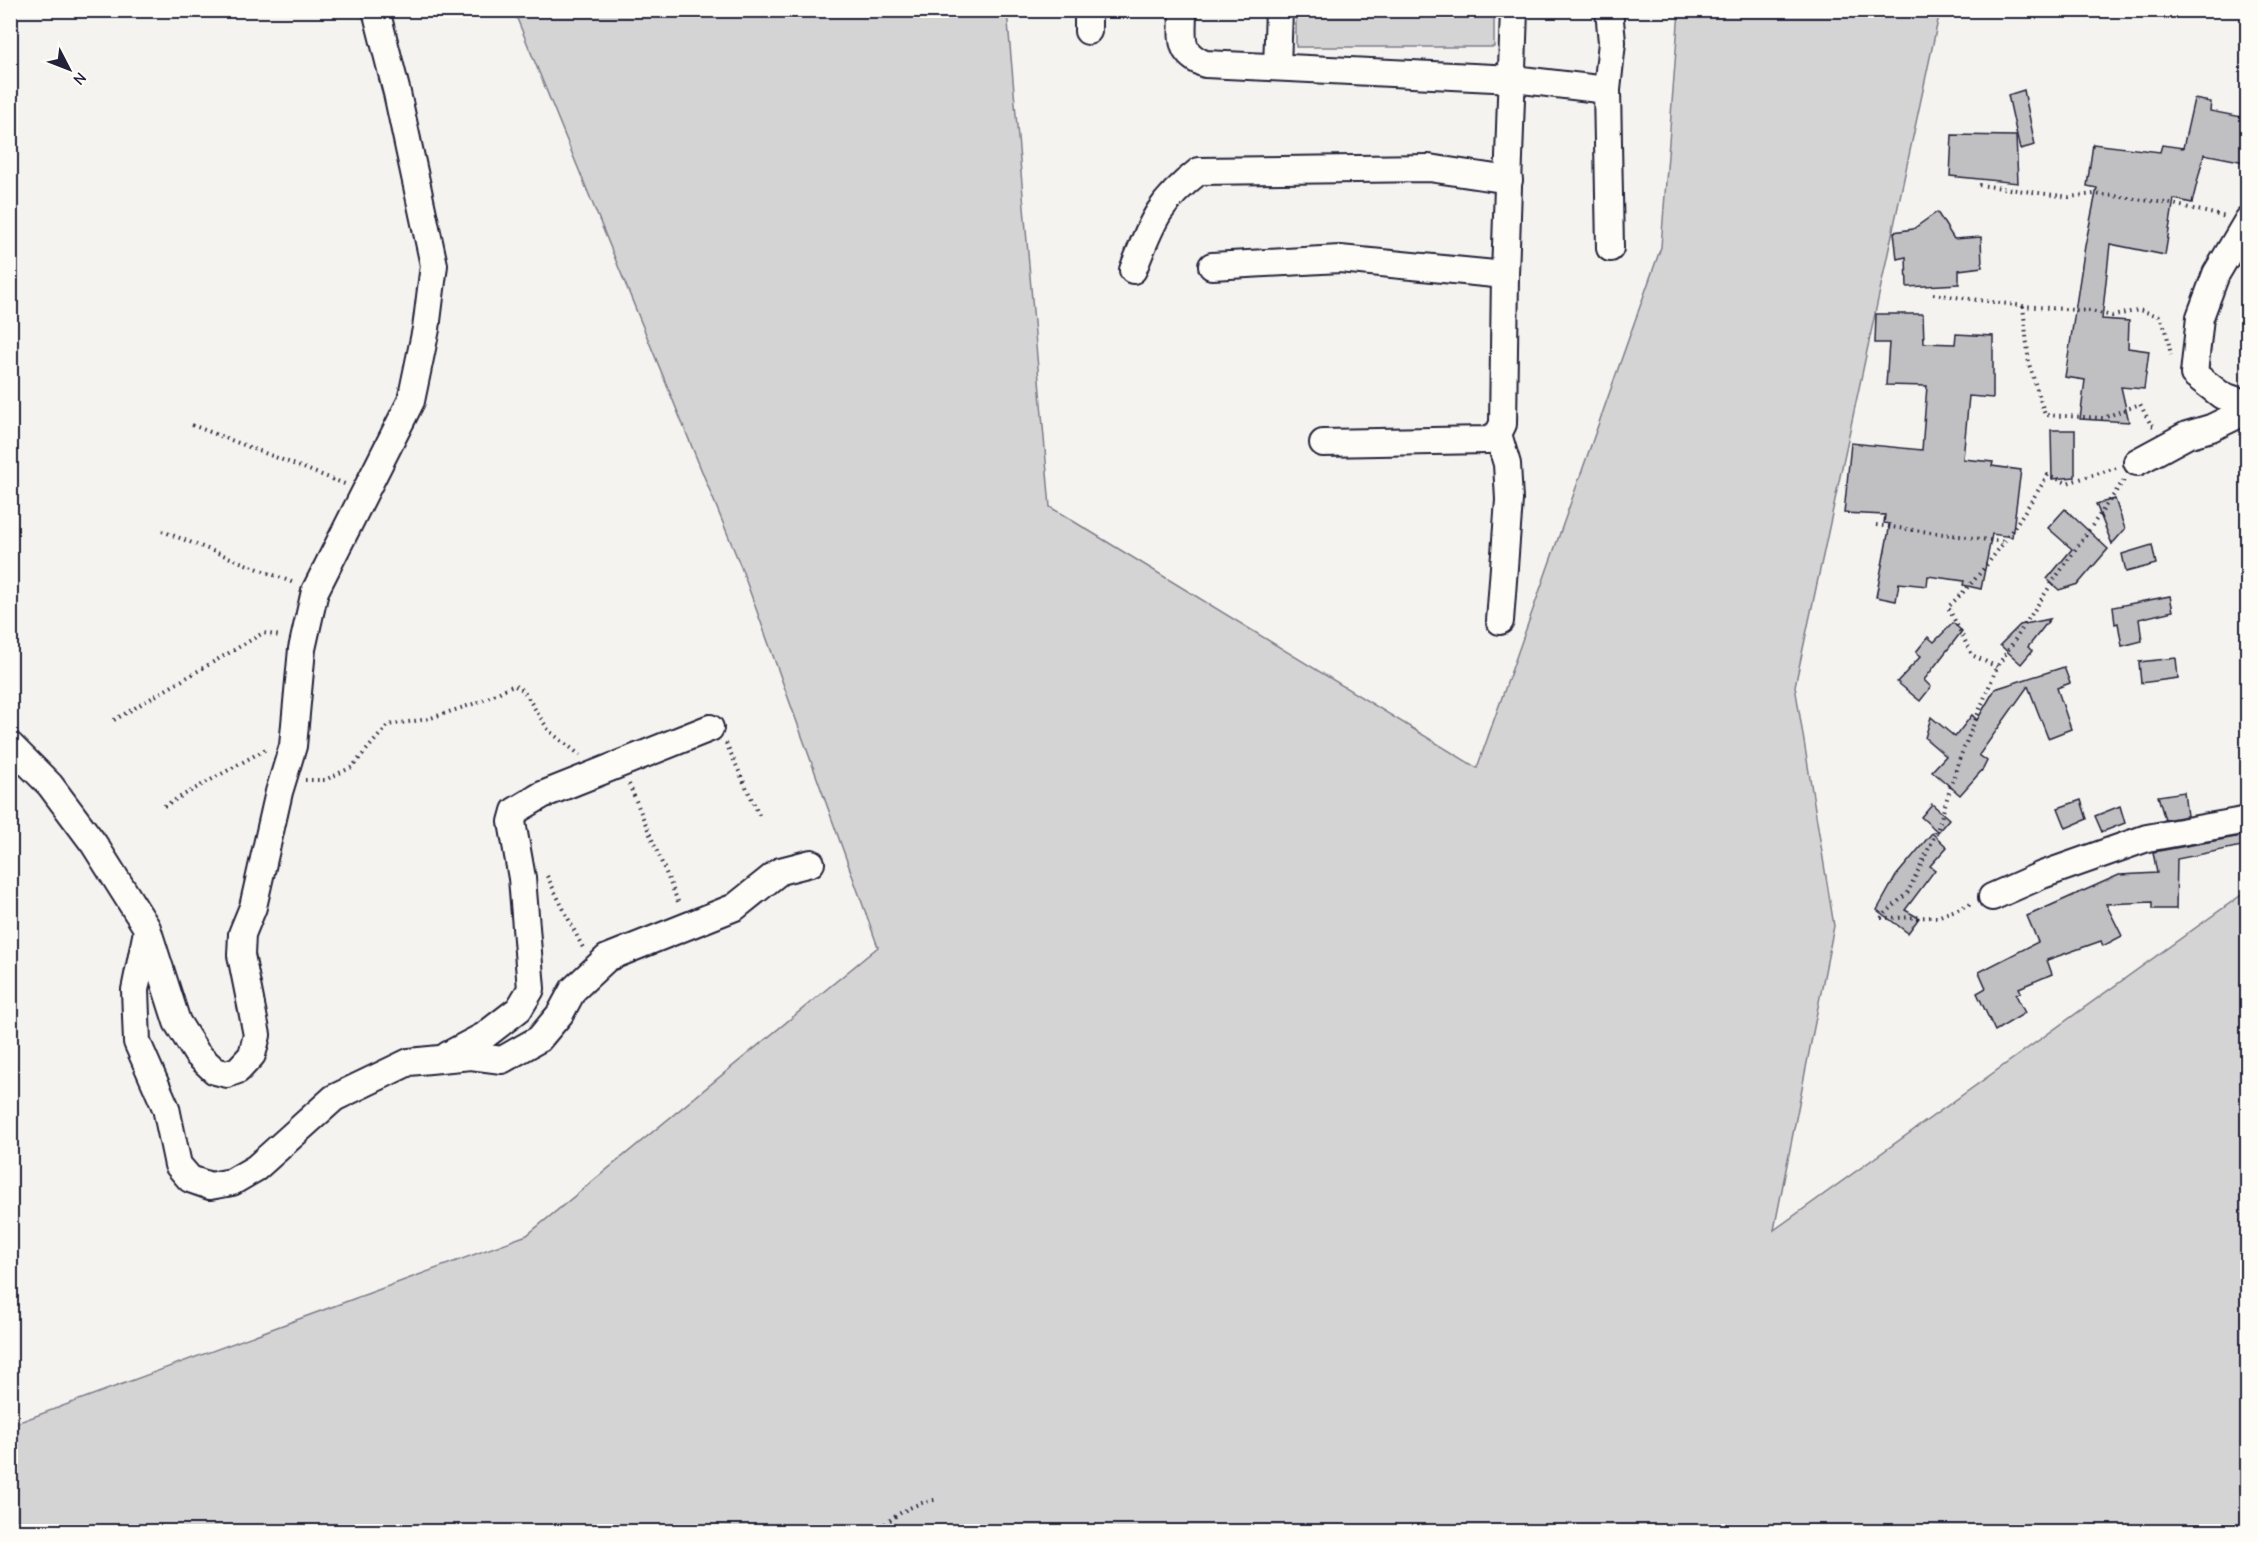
<svg xmlns="http://www.w3.org/2000/svg" width="2258" height="1542" font-family="'Comic Neue',sans-serif">
<style>
.green{fill:#d5d4d5;stroke:#7c7b88;stroke-width:1.5}
.building{fill:#c0bfc2;stroke:#22223b;stroke-width:1.5}
.lines{fill:none;stroke-linecap:round;stroke-linejoin:round}
.minor-casing{stroke:#22223b;stroke-width:30}
.path{stroke:#22223b;stroke-width:4;stroke-dasharray:1.5 4.5;stroke-linecap:butt}
.minor{stroke:#fdfcf7;stroke-width:26}
</style>
<rect width="100%" height="100%" fill="#f4f3ef"/>
<filter id="ink" filterUnits="userSpaceOnUse"><feTurbulence type="fractalNoise" baseFrequency=".0167" numOctaves="2"/><feDisplacementMap in="SourceGraphic" scale="12" xChannelSelector="R" yChannelSelector="G"/><feConvolveMatrix kernelMatrix="1 2 1 2 8 2 1 2 1" color-interpolation-filters="sRGB"/></filter>
<g filter="url(#ink)">
<g class="green">
<polygon points="514,11 1007,11 1050,507 1477,768 1661,247 1679,11 1940,11 1795,686 1834,926 1774,1230 2247,891 2247,1531 11,1531 11,1425 527,1235 878,947 741,567"/>
<rect x="1296" y="11" width="198" height="36"/>
</g>
<g class="building">
<polygon points="2024,90 2035,145 2020,149 2008,95"/>
<polygon points="2194,99 2211,102 2210,111 2247,118 2245,162 2204,154 2192,203 2174,199 2165,255 2110,244 2102,319 2129,321 2128,348 2149,351 2144,389 2121,387 2129,422 2080,419 2085,380 2065,377 2085,246 2097,188 2087,186 2093,144 2160,152 2162,145 2183,148"/>
<polygon points="1952,135 2016,136 2018,183 1950,176"/>
<polygon points="1937,212 1954,239 1981,237 1982,267 1959,270 1959,284 1907,287 1906,257 1897,259 1894,232 1913,229"/>
<polygon points="1876,314 1923,314 1924,343 1955,344 1956,334 1993,336 1993,398 1969,396 1963,459 1993,462 1992,466 2021,470 2012,537 1992,534 1981,589 1963,585 1964,581 1928,576 1927,586 1899,583 1896,601 1876,597 1890,524 1884,523 1885,515 1844,513 1851,443 1922,450 1927,386 1886,385 1889,343 1875,343"/>
<polygon points="2051,430 2075,430 2075,477 2052,479"/>
<polygon points="2115,499 2125,529 2112,544 2096,504"/>
<polygon points="2065,509 2108,549 2078,584 2059,590 2047,579 2072,549 2048,528"/>
<polygon points="2152,545 2156,564 2126,572 2122,554"/>
<polygon points="2170,596 2173,611 2139,619 2142,641 2122,646 2118,623 2115,624 2113,607"/>
<polygon points="2050,619 2028,647 2032,651 2021,664 2000,645 2020,625"/>
<polygon points="1953,623 1962,631 1924,680 1931,687 1920,701 1897,682 1921,656 1916,652 1928,637 1934,642"/>
<polygon points="2176,658 2178,678 2141,683 2139,662"/>
<polygon points="2064,667 2070,683 2057,688 2071,729 2048,738 2028,686 1979,755 1987,761 1983,769 1960,795 1932,771 1946,756 1925,738 1931,717 1955,737 1972,715 1977,720 1995,689"/>
<polygon points="2184,792 2187,816 2165,820 2158,796"/>
<polygon points="2081,800 2087,819 2066,828 2058,808"/>
<polygon points="1932,804 1949,819 1938,832 1921,817"/>
<polygon points="2120,806 2125,823 2102,832 2095,816"/>
<polygon points="1932,833 1947,847 1930,866 1935,870 1905,910 1919,918 1908,933 1877,910 1896,876"/>
<polygon points="2247,835 2247,845 2177,859 2176,909 2152,909 2152,902 2106,904 2122,936 2103,946 2101,941 2047,960 2052,974 2019,988 2021,992 2016,995 2025,1013 1995,1031 1977,993 1986,988 1979,972 2038,942 2027,916 2119,875 2157,873 2153,852"/>
</g>
<g class="lines">
<g class="minor-casing">
<g id="minor">
<polyline points="1088,10 1088,31"/>
<path d="M1183,10C1183,37 1177,53 1205,64L1514,79L1607,90"/>
<polyline points="1609,10 1612,42 1607,90 1610,248"/>
<polyline points="1277,67 1279,10"/>
<polyline points="2248,220 2216,274 2200,317 2194,374 2221,395 2248,404"/>
<polyline points="1212,266 1340,259 1505,275"/>
<path d="M1133,270C1152,222 1157,204 1199,171L1429,168L1509,180"/>
<polyline points="1498,434 1507,464 1509,500 1500,621"/>
<polyline points="1323,443 1487,440 1498,434 1503,424 1505,275 1514,10"/>
<polyline points="2137,462 2187,435 2211,428 2248,410"/>
<polyline points="10,745 50,785 94,844 147,928 177,1022 197,1054 215,1071 227,1074 238,1070 252,1055 257,1035 241,955 242,934 253,907 279,792 293,746 302,649 315,591 411,401 426,329 434,265 397,93 376,10"/>
<polyline points="1992,897 2042,875 2147,838 2248,820"/>
<polyline points="147,931 135,990 137,1042 166,1108 178,1165 190,1179 210,1186 232,1182 256,1168 334,1098 409,1062 471,1056 502,1060 539,1039 560,1014 573,990 607,958 735,907 780,871 811,863"/>
<polyline points="448,1055 484,1036 519,1009 531,989 522,878 512,822 515,811 542,795 710,728"/>
</g>
</g>
<g class="path">
<polyline points="1979,185 2069,197 2094,194 2114,196 2173,204 2226,217"/>
<polyline points="1933,294 2023,306 2091,311 2112,316 2139,310 2159,316 2166,330 2171,355"/>
<polyline points="2023,306 2029,364 2045,415 2103,418 2140,404 2151,425 2155,426"/>
<polyline points="192,425 345,484"/>
<polyline points="1876,525 2004,542"/>
<polyline points="162,531 294,583"/>
<path d="M1997,667L1972,655L1948,607C1989,569 2018,522 2048,475L2067,483L2116,468"/>
<polyline points="114,720 263,633 281,636"/>
<polyline points="726,743 759,815"/>
<polyline points="305,780 325,780 352,767 388,725 428,719 482,701 513,685 523,690 549,731 580,755"/>
<polyline points="629,784 679,904"/>
<polyline points="164,806 268,748"/>
<polyline points="547,876 584,950"/>
<polyline points="1881,918 1908,892 1937,831 1959,760 1997,667 2054,580 2124,480"/>
<polyline points="1881,918 1937,917 1971,904"/>
<path d="M876,1532C893,1516 913,1503 935,1500"/>
</g>
<use href="#minor" class="minor"/>
</g>
</g>
<rect width="2258" height="1542" fill="none" stroke="#fdfcf7" stroke-width="36"/>
<rect x="18" y="18" width="2222" height="1506" fill="none" stroke="#22223b" stroke-width="2" filter="url(#ink)"/>
<g transform="translate(69 69) rotate(132)" stroke="#fdfcf7" stroke-width="4.5" paint-order="stroke">
<path d="M0-4.5L10 22L0 15L-10 22Z" fill="#22223b"/>
<text y="-9" font-size="16" font-weight="bold" text-anchor="middle" fill="#22223b">N</text>
</g>
</svg>
